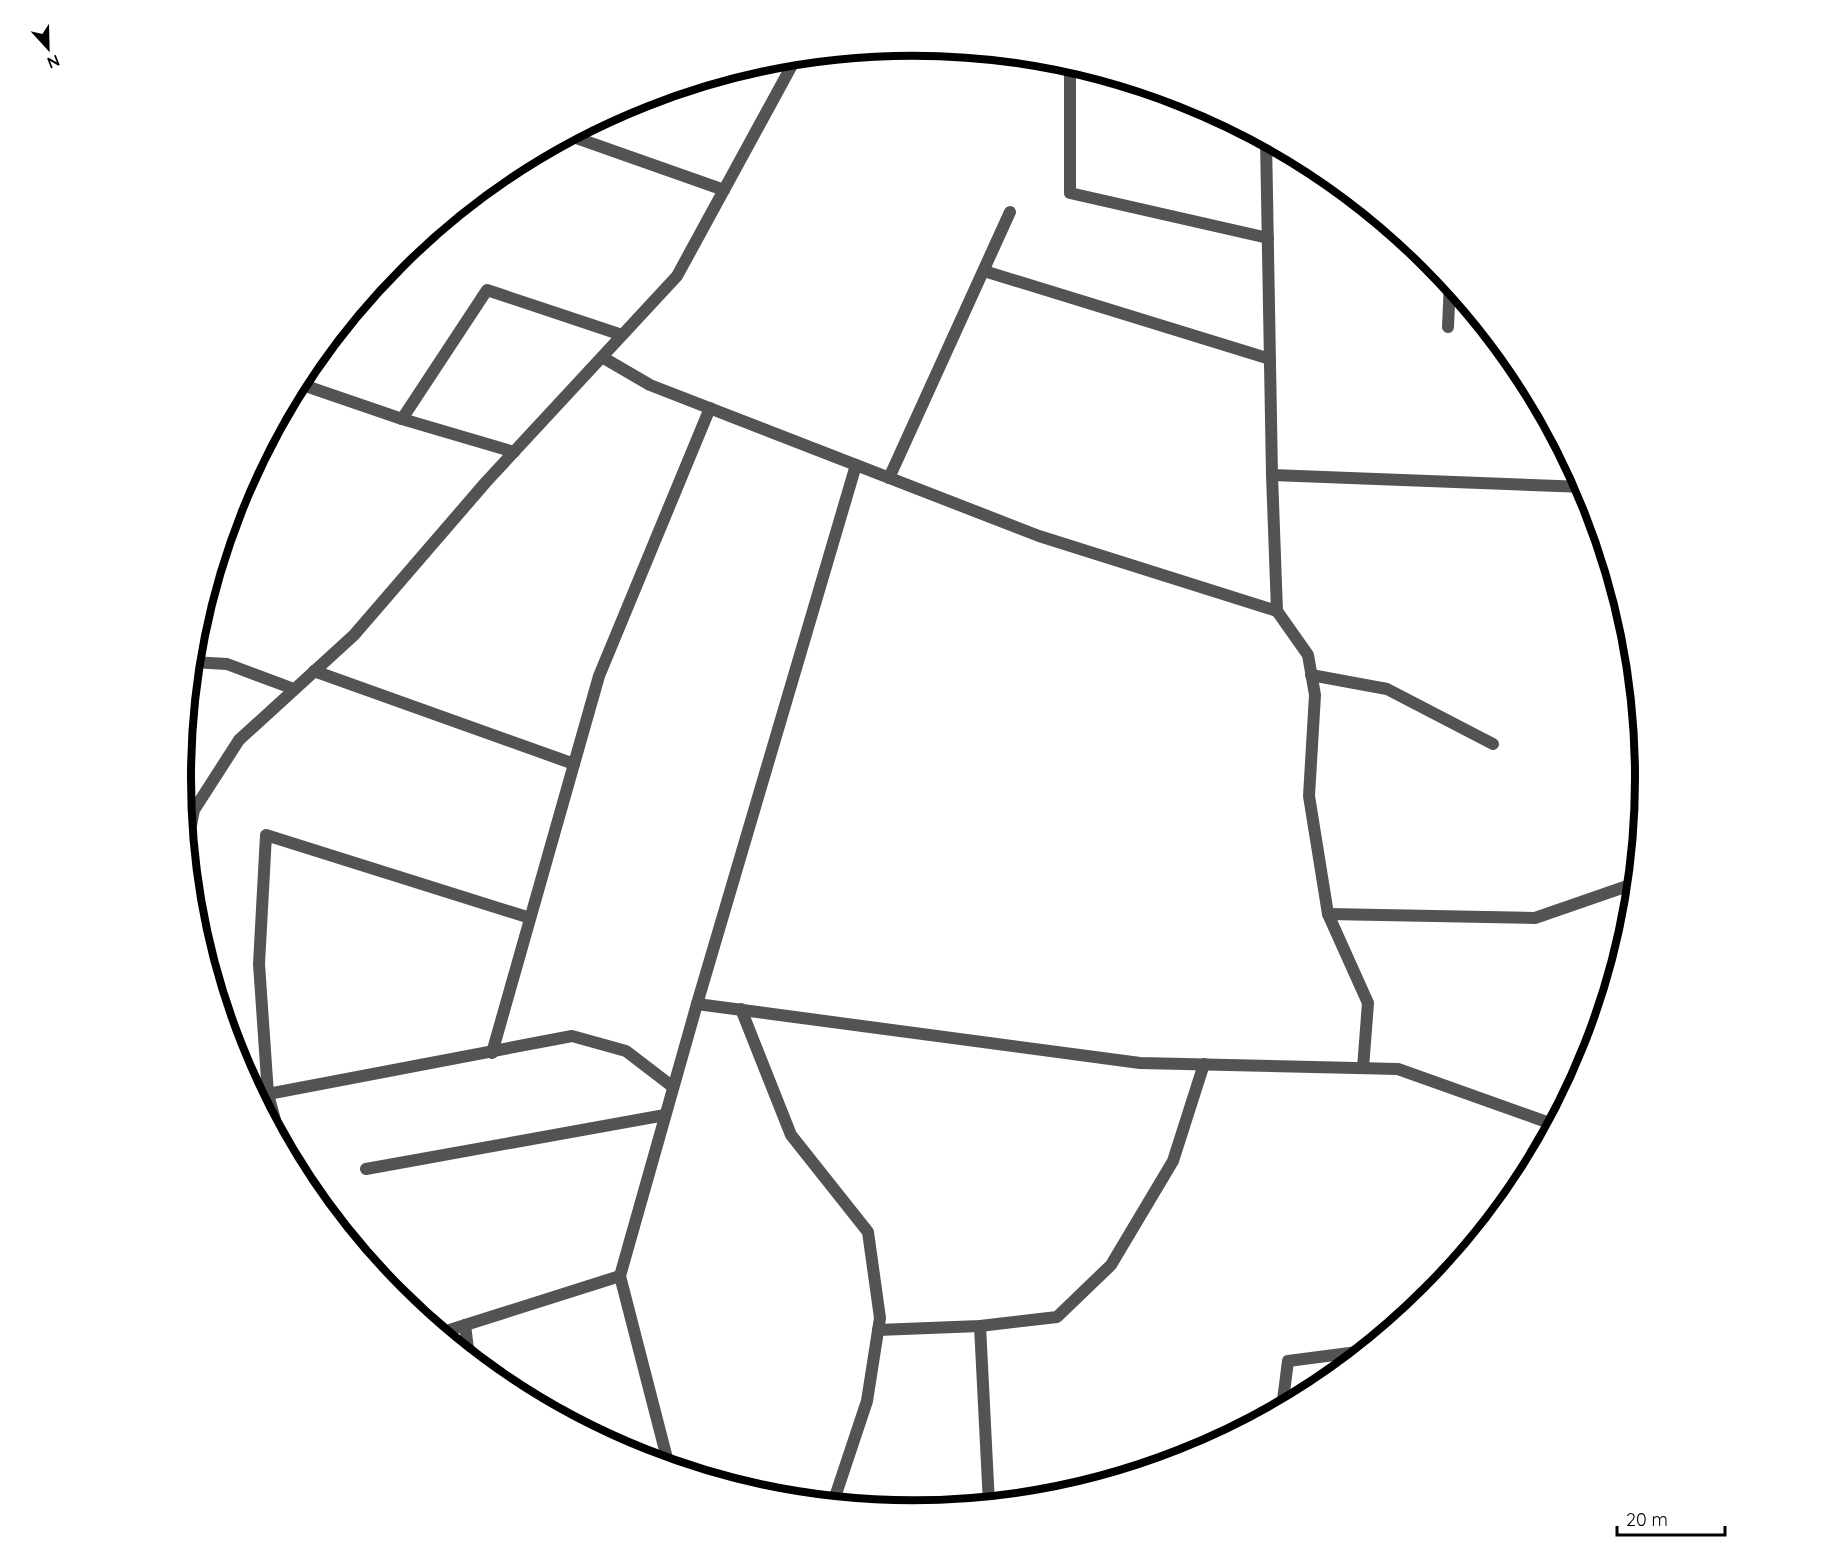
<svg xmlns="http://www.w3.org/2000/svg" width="1827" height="1556" font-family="Quicksand,sans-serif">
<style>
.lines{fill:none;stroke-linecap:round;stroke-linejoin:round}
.lane{stroke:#535353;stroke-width:12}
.street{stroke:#535353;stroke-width:12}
.rim{fill:none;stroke:#000;stroke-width:8}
</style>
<rect width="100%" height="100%" fill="#fff"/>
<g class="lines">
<g class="lane">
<polyline points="1070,63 1070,193 1268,238"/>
<polyline points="568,135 724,190"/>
<polyline points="984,271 1270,359"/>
<polyline points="1448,327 1450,281"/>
<polyline points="402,419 487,290 622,335"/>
<polyline points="889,478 1010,212"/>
<polyline points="215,582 220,553"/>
<polyline points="1277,611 1308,655 1315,695 1309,796 1328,914 1368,1003 1363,1068"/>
<polyline points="192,662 227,664 294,689"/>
<polyline points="314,671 574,764"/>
<polyline points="1311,675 1387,689 1493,744"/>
<polyline points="1328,914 1535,918 1636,883"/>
<polyline points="530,918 266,835 259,964 268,1094 572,1036 626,1051 673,1087"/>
<polyline points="697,1004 1140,1063 1398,1069 1555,1125"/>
<polyline points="741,1009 791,1135 868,1232 880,1318 867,1401 833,1503"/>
<polyline points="492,1053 599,676 710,408"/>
<polyline points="268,1094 281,1142"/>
<polyline points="366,1169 665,1115"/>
<polyline points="465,1325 469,1357"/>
<polyline points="980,1326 989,1504"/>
<polyline points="878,1330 980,1326 1057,1317 1111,1265 1173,1161 1204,1064"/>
<polyline points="440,1333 620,1276"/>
<polyline points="1282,1408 1288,1361 1365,1351"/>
<polyline points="669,1466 620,1276 697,1004 856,465"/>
</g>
<g class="street">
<polyline points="602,357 650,385 1039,536 1277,611 1272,475 1266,139"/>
<polyline points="297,383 402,419 514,452"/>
<polyline points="1272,475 1585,487"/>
<polyline points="187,845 194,810 239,740 354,635 486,482 677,276 797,56"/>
<polyline points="258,1099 268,1094"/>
</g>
</g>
<path d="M0 0H1827V1556H0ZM191 778a722 722 0 1 1 1444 0a722 722 0 1 1-1444 0Z" fill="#fff" fill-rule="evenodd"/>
<path class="rim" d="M191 778a722 722 0 1 1 1444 0a722 722 0 1 1-1444 0Z"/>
<g transform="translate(48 48) rotate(158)" stroke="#ffffff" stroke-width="4.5" paint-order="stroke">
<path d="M0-4.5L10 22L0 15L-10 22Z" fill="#000000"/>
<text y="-9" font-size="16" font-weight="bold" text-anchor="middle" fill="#000000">N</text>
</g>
<path d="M1617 1526v9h108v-9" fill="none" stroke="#000000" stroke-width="3"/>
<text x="1626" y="1526" font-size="18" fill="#000000" stroke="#ffffff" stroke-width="4.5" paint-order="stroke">20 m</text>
</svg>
